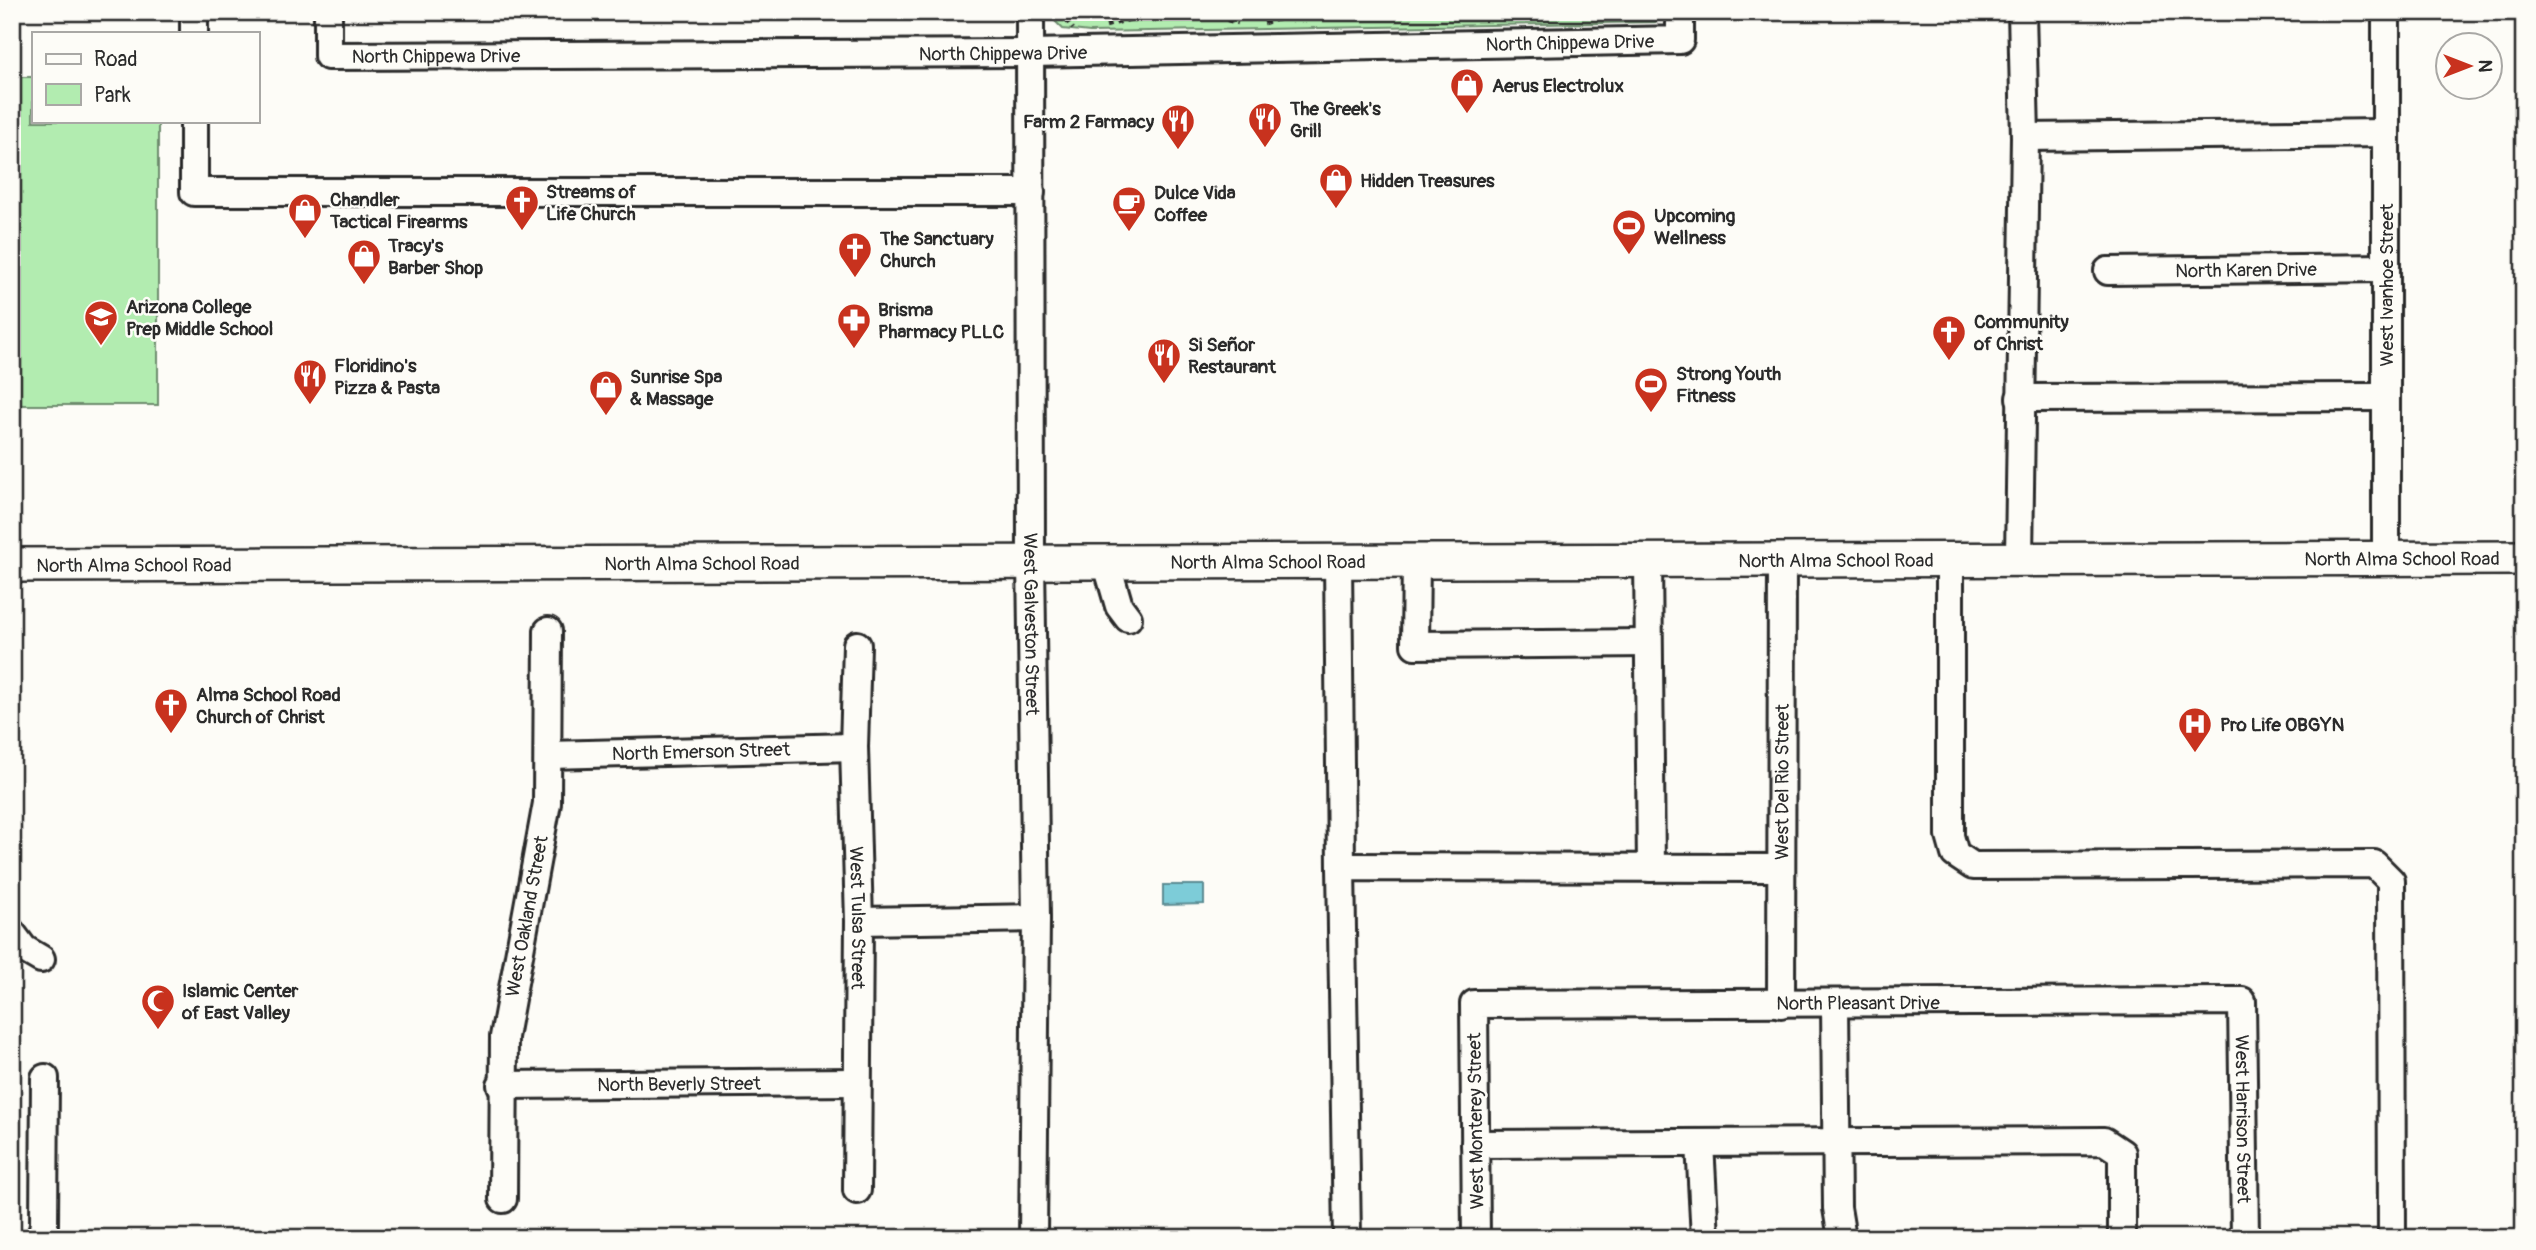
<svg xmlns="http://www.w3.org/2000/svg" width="2536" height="1250" font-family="Pangolin,sans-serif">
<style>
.green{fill:#b2ecb0;stroke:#6e8c6e;stroke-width:2}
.water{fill:#7dccd8;stroke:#5c8c93;stroke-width:2}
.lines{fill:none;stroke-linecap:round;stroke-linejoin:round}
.minor-casing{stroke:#2b2b2b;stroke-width:32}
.major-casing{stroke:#2b2b2b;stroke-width:38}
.path{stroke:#2b2b2b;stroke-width:4.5;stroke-dasharray:5 5;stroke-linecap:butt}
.minor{stroke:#fdfcf7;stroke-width:26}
.major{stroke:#fdfcf7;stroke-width:33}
.labels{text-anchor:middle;stroke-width:5;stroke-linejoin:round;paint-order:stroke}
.street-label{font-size:19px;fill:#2b2b2b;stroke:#fdfcf7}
.poi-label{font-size:19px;font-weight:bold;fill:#2b2b2b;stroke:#fdfcf7;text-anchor:start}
</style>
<rect width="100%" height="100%" fill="#fdfcf7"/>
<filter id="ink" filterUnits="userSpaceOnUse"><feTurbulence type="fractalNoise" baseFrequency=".0143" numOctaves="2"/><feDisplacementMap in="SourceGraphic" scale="14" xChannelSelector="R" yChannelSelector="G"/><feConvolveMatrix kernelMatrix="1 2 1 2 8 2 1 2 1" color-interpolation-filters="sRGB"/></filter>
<g filter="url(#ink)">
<g class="green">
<polygon points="1055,12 1666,12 1655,22 1090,32 1063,29 1055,21"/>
<polygon points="12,77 33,77 33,121 158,121 158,405 12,405"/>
</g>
<polygon class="water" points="1163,885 1204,885 1204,904 1163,905"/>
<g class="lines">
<g class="minor-casing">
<g id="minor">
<polyline points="194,12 194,33"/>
<path id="s1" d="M328,12V56L1031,53L1680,40V12"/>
<path id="s2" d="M1030,12L1031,561L1036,918L1033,1238"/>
<polyline points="2386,12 2386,558"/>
<polyline points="194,121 194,192 1031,192"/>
<polyline points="2025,137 2386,133"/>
<path id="s3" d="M2108,271L2386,268"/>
<polyline points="2020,398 2386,397"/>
<polyline points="1648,558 1651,868"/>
<polyline points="1950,558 1950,836 1955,854 1973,866 2374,864 2391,881 2392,1238"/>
<polyline points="2019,558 2025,137 2022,12"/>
<polyline points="1416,559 1415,645 1648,643"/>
<polyline points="1338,560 1341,867"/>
<polyline points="1106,561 1119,606 1128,618"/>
<path id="s4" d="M857,645L854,747L859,921L857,1190"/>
<path id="s5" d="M549,755L854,747"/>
<polyline points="859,921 1036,918"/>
<polyline points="12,933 24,949 41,959"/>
<path id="s6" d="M1781,1004L1782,558"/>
<polyline points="1835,1004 1837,1208 1842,1238"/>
<path id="s7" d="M501,1085L857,1082"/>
<polyline points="1700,1143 1705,1238"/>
<polyline points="1475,1144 2104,1141 2122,1153 2122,1238"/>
<path id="s8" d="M503,1199L504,1037L547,803L548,631"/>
<polyline points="41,1238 44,1224 45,1078"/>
<polyline points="1347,1238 1341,867 1781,868"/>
<path id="s9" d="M1476,1238L1474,1004L2238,1001H2242L2245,1238"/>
</g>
</g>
<g class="major-casing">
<g id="major">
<path id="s10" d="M12,565L2524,558"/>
</g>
</g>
<g class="path">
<polyline points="1060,12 1073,29"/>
<polyline points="1198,12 1238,23"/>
<polyline points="1470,12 1492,18"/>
<polyline points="1620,12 1630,16"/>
<polyline points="1508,18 1523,12"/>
<polyline points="1264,23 1304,12"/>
<polyline points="1106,26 1156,12"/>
</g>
<use href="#minor" class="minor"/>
<use href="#major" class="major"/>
</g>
</g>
<defs>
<g id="shop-pin" transform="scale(1.75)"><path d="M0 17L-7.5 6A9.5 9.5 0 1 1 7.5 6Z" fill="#c8321e" stroke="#fdfcf7"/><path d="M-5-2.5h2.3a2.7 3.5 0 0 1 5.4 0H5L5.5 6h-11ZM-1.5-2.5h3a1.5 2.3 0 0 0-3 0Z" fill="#fff"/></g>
<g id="restaurant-pin" transform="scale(1.75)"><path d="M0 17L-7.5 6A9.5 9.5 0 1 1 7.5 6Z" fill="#c8321e" stroke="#fdfcf7"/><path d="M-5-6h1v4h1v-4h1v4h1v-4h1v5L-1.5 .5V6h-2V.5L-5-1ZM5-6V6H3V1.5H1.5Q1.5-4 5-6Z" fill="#fff"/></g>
<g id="church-pin" transform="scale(1.75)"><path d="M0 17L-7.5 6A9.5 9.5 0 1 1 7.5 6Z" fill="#c8321e" stroke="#fdfcf7"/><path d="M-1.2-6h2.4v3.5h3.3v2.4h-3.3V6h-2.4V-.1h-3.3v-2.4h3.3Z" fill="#fff"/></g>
<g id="cafe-pin" transform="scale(1.75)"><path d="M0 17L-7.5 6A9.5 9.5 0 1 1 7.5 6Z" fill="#c8321e" stroke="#fdfcf7"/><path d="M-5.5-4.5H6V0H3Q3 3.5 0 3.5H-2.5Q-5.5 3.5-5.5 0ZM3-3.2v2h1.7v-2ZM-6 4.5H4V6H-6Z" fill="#fff"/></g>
<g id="stadium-pin" transform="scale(1.75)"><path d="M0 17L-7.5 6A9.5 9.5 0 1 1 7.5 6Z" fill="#c8321e" stroke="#fdfcf7"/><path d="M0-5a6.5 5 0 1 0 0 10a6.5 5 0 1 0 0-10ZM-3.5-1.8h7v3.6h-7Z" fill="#fff"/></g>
<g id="school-pin" transform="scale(1.75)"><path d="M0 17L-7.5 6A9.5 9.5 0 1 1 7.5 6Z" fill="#c8321e" stroke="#fdfcf7"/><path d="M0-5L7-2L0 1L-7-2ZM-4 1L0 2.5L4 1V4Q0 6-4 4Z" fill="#fff"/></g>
<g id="pharmacy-pin" transform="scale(1.75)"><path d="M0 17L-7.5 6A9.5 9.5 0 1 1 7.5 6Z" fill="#c8321e" stroke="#fdfcf7"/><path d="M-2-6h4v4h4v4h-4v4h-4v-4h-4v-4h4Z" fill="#fff"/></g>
<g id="hospital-pin" transform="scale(1.75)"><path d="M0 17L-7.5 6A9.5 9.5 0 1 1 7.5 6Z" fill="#c8321e" stroke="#fdfcf7"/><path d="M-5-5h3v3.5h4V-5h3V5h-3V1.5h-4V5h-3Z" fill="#fff"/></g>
<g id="mosque-pin" transform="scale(1.75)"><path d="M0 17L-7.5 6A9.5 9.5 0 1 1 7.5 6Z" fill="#c8321e" stroke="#fdfcf7"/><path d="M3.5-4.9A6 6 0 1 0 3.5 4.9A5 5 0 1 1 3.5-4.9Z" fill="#fff"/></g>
</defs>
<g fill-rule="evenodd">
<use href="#shop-pin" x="1467" y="85"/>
<use href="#restaurant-pin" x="1265" y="119"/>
<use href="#restaurant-pin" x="1178" y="121"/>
<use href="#shop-pin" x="1336" y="180"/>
<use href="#church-pin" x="522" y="202"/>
<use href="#cafe-pin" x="1129" y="203"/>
<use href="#shop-pin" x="305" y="210"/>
<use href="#stadium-pin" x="1629" y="226"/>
<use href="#church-pin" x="855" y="249"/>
<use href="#shop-pin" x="364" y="256"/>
<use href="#school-pin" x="101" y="317"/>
<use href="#pharmacy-pin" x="854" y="320"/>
<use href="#church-pin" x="1949" y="332"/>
<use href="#restaurant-pin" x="1164" y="355"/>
<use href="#restaurant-pin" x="310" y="376"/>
<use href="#stadium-pin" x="1651" y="384"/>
<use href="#shop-pin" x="606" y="387"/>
<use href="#church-pin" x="171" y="705"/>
<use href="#hospital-pin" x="2195" y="724"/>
<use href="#mosque-pin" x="158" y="1001"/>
</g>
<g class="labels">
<g class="street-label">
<text dy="7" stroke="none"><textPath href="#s1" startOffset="1286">North Chippewa Drive</textPath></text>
<text dy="7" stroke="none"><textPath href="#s1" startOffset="719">North Chippewa Drive</textPath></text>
<text dy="7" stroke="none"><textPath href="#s1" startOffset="152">North Chippewa Drive</textPath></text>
<text dy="7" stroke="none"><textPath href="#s3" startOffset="138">North Karen Drive</textPath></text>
<text transform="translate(2386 285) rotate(-90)" y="7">West Ivanhoe Street</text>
<text dy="7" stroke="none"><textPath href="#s10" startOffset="1824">North Alma School Road</textPath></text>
<text dy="7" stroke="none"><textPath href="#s10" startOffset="2390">North Alma School Road</textPath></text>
<text dy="7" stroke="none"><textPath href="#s10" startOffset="1256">North Alma School Road</textPath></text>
<text dy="7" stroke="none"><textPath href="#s10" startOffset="690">North Alma School Road</textPath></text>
<text dy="7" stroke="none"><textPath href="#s10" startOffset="122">North Alma School Road</textPath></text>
<text dy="7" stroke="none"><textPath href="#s2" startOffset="612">West Galveston Street</textPath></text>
<text dy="7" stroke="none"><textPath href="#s5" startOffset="152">North Emerson Street</textPath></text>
<text dy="7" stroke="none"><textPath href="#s6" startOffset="222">West Del Rio Street</textPath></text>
<text dy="7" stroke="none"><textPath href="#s8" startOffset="285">West Oakland Street</textPath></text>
<text dy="7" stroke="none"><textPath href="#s4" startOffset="273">West Tulsa Street</textPath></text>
<text dy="7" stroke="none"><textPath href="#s9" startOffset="618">North Pleasant Drive</textPath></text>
<text dy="7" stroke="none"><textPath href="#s7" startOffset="178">North Beverly Street</textPath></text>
<text dy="7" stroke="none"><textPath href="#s9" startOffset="1120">West Harrison Street</textPath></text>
<text transform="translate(1475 1121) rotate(-91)" y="7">West Monterey Street</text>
</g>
<g class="poi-label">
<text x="1492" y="92">Aerus Electrolux</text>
<text x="1290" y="115">The Greek's<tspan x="1290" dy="22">Grill</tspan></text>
<text x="1154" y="128" text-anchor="end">Farm 2 Farmacy</text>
<text x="1360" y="187">Hidden Treasures</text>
<text x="546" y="198">Streams of<tspan x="546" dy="22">Life Church</tspan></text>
<text x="1154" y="199">Dulce Vida<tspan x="1154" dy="22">Coffee</tspan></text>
<text x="330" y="206">Chandler<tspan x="330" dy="22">Tactical Firearms</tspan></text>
<text x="1654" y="222">Upcoming<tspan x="1654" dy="22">Wellness</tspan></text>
<text x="880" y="245">The Sanctuary<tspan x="880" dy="22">Church</tspan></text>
<text x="388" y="252">Tracy's<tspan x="388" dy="22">Barber Shop</tspan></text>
<text x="126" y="313">Arizona College<tspan x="126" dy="22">Prep Middle School</tspan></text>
<text x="878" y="316">Brisma<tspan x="878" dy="22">Pharmacy PLLC</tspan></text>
<text x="1974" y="328">Community<tspan x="1974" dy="22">of Christ</tspan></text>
<text x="1188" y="351">Si Señor<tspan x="1188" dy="22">Restaurant</tspan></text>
<text x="334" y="372">Floridino's<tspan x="334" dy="22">Pizza &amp; Pasta</tspan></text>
<text x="1676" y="380">Strong Youth<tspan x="1676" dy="22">Fitness</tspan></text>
<text x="630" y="383">Sunrise Spa<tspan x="630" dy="22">&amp; Massage</tspan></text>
<text x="196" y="701">Alma School Road<tspan x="196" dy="22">Church of Christ</tspan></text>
<text x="2220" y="731">Pro Life OBGYN</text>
<text x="182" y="997">Islamic Center<tspan x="182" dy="22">of East Valley</tspan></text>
</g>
</g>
<rect width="2536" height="1250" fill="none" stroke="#fdfcf7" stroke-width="42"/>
<rect x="21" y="21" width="2494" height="1208" fill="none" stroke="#2b2b2b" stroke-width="2.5" filter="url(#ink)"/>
<rect x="32" y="32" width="228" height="91" fill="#fdfcf7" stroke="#a9a8a5" stroke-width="2"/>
<rect x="46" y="54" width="35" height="10" fill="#fdfcf7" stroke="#a9a8a5" stroke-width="2"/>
<text x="94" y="66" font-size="21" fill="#2b2b2b">Road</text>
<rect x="46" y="84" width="35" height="21" fill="#b2ecb0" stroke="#a9a8a5" stroke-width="2"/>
<text x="94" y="102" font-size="21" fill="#2b2b2b">Park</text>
<g transform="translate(2469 66) rotate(90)"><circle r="33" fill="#fdfcf7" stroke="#a9a8a5" stroke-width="2"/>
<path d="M0-5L12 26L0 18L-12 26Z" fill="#c8321e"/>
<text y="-10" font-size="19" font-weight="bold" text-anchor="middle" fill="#2b2b2b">N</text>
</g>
</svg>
